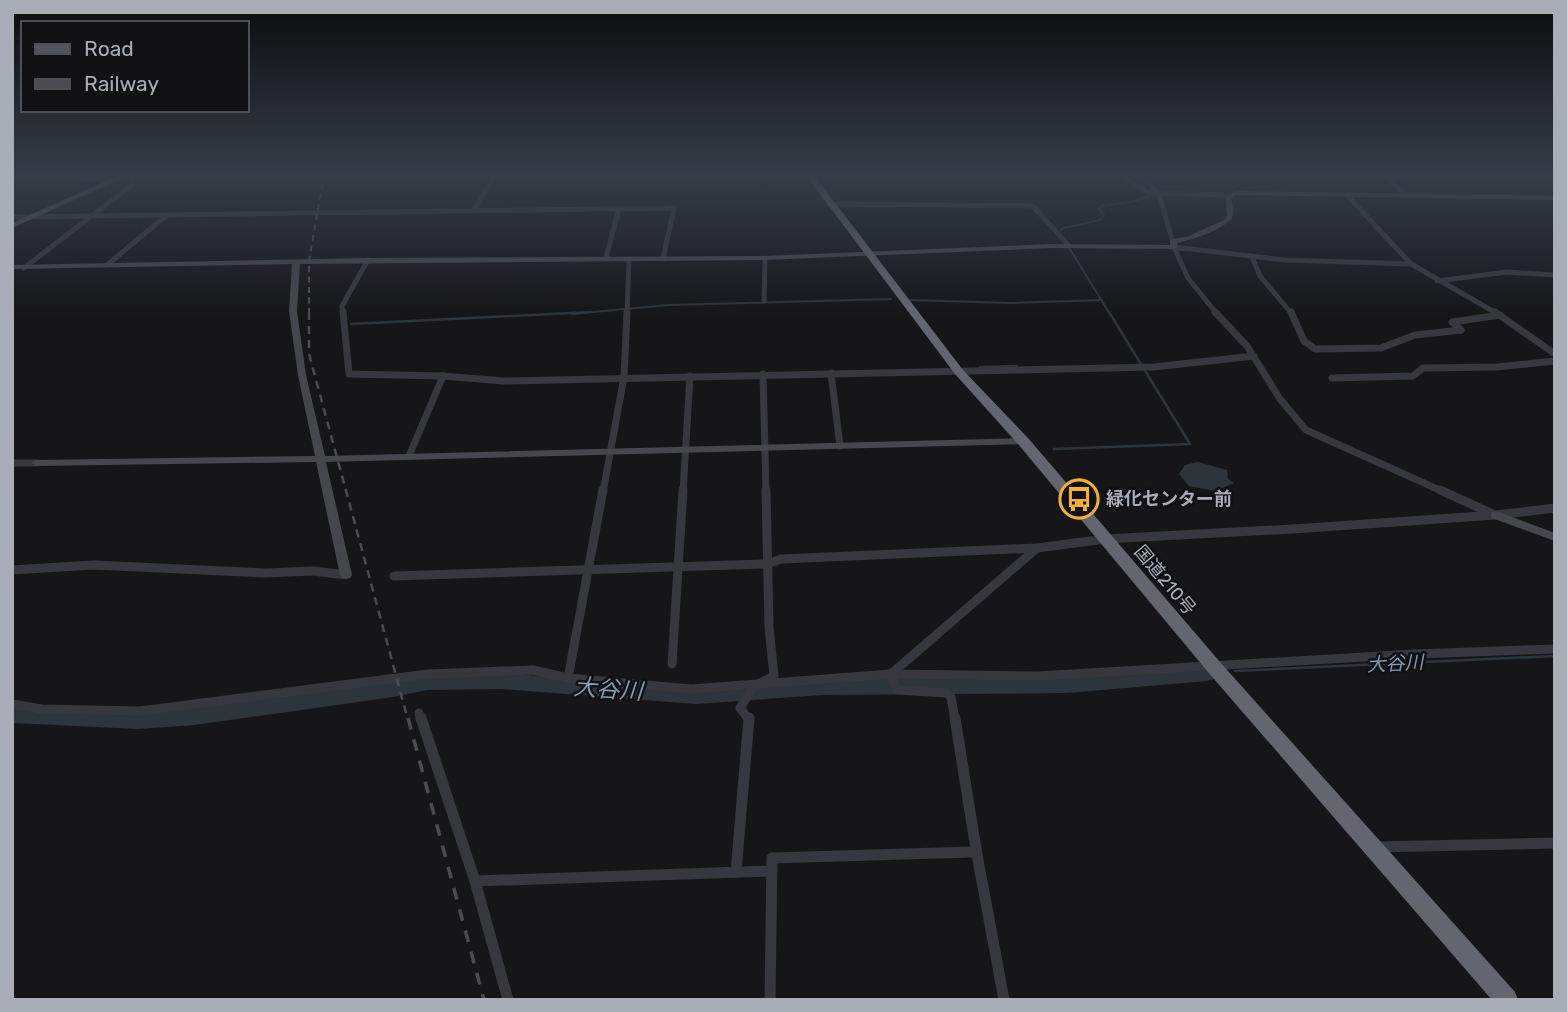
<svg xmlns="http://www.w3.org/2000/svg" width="1567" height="1012" font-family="Rubik,'Noto Sans JP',sans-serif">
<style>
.water{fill:#2c353c}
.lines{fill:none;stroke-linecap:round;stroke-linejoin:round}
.stream-far1{stroke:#2c353c;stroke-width:2}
.stream{stroke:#2c353c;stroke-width:2.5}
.river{fill:#2c353c;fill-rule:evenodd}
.street-far3{stroke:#37383d;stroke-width:5}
.street-far2{stroke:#37383d;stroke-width:7}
.street-far1{stroke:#37383d;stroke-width:9}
.street{stroke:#37383d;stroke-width:11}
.secondary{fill:#45474d;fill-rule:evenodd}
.primary{fill:#53555c;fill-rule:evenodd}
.highway{fill:#63666e;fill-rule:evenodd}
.rail-far2{stroke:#4a4c52;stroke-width:2;stroke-dasharray:6 4.5;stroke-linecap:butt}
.rail-far1{stroke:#4a4c52;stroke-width:2.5;stroke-dasharray:8 6;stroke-linecap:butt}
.rail{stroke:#4a4c52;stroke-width:3.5;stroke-dasharray:12 10;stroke-linecap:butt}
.labels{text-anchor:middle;stroke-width:5;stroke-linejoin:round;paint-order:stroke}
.poi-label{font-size:18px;font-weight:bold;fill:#a8adb8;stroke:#111113;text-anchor:start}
.street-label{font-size:18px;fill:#a8adb8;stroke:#111113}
.water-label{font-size:19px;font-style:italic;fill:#7f9bb3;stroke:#111113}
.near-water-label{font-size:23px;font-style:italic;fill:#7f9bb3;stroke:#111113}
</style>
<rect width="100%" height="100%" fill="#161618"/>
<polygon class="water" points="1198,462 1227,470 1228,479 1234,483 1215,491 1189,486 1179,474 1185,465"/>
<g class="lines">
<g class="stream-far1">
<polyline points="1128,174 1147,183"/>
<polyline points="1059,232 1063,228 1100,220 1104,215 1099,209 1102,206 1135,201 1152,195"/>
<polyline points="1068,246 1110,314"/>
<polyline points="909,300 1010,303 1102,300"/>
<polyline points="572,314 668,305 891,299"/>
</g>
<g class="stream">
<polyline points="351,324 591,312"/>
<polyline points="980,367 1017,366"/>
<polyline points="1054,449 1190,444 1109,312"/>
<polyline points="1235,671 1555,656"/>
</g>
<polygon class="river" points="1207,665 1214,667 1216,673 1214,679 1207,681 1067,693 822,695 696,704 501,689 427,690 393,697 195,725 138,729 12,723 12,705 138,711 195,707 427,674 501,673 696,688 822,679 1067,677"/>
<g class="street-far3">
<polyline points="404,174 467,174"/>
<polyline points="1118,174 1149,193 1231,195"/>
<polyline points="1143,174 1159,195 1173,242"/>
<polyline points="1382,174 1408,196"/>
<polyline points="1549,174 1555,178"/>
<polyline points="12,175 116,180 137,175"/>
<polyline points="1347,195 1411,264 1498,314"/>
<polyline points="829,204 1033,206 1069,246"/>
<polyline points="475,209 495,174"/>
<polyline points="12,217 674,208 663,258"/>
<polyline points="1252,257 1260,276 1292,314"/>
<polyline points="606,258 619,208"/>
<polyline points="107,265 167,215"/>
<polyline points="24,268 124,191 131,185 135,174"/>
<polyline points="1437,281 1507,272 1555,275"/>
<polyline points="764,301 765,258"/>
<polyline points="343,314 342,306 368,260"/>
<polyline points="627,314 629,259"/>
<polyline points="1217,314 1188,278 1174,247 1284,260 1411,264"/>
</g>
<g class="street-far2">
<polyline points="343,312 349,374 443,376 504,381 1154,367 1254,356"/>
<polyline points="1215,312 1247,346 1280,399 1306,430 1444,492"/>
<polyline points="1291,312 1304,341 1315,349 1381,348 1415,335 1461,330"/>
<polyline points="1495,312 1555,354"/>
<polyline points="1461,330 1452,322 1500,315"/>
<polyline points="831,373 840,446"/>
<polyline points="763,374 766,492"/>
<polyline points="1332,378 1413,376 1423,368 1497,367 1555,361"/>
<polyline points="409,456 443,376"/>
<polyline points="12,463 36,463"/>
<polyline points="603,492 624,377 627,312"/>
<polyline points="683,492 690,376"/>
</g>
<g class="street-far1">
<polyline points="1440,490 1493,514"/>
<polyline points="12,570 94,565 266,573 313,571 346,575"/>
<polyline points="394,576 767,564 781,559 1037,548 1105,539 1293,529 1496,515 1555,508"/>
<polyline points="672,664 683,490"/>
<polyline points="891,674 1037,548"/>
<polyline points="891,674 897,690 946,693 951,697 955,720"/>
<polyline points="568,678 603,490"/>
<polyline points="12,704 41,709 140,711 428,674 533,670 568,678 691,689 891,674 1038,676 1415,654 1555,649"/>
<polyline points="419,713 421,720"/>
<polyline points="749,720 740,708 754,686 774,676 769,627 766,490"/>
</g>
<g class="street">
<polyline points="421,718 475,881"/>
<polyline points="1376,847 1555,843"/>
<polyline points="976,849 1004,1000"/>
<polyline points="736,872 749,718"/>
<polyline points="508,1000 475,881 772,871"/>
<polyline points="770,1000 772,858 972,852 976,849 955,718"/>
</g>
<g class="secondary">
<path d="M1235,191L1555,196V200L1236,195L1231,198C1232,203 1234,211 1233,215C1231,228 1188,241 1177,243L1178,247L1174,249L1051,248L765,260L300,264L297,311L306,375L325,456L1023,438L1028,441L1023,444L326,462L352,575L350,578H342L340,575L316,462L36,466L31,463L36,460L315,456L298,375L289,311L292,264L12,269V265L368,258L765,256L1051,244L1170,245V240L1189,236L1224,220L1227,216L1225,197Z"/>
<polygon points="1496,511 1555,533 1555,541 1492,518 1491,515 1492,512"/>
</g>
<polygon class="primary" points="122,174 132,174 12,228 12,223"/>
<polygon class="highway" points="805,174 813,174 963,370 1028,438 1220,662 1515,992 1518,1000 1492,1000 1208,672 1018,444 955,374"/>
<polyline class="rail-far2" points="309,314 309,261 324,174"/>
<polyline class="rail-far1" points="309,312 309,354 408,720"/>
<polyline class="rail" points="408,718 484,1000"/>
</g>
<linearGradient id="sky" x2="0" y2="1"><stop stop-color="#0c0c0d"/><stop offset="0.55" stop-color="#363c48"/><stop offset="1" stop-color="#363c48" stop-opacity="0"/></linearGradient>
<rect width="1567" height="316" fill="url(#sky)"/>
<defs>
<g id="bus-ring" transform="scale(2.0125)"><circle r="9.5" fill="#111113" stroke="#f2b134" stroke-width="1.5"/><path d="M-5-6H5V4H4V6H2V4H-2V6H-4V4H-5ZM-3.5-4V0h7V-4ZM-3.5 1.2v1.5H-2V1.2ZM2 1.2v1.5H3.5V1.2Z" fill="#f2b134"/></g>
</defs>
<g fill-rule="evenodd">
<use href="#bus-ring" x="1079" y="499"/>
</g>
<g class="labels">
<g class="poi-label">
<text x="1106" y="505">緑化センター前</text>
</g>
<g class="street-label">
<text transform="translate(1165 580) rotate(50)" y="6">国道210号</text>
</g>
<g class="water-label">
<text transform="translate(1395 663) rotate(-3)" y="7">大谷川</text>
</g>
<g class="near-water-label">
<text transform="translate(608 689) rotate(4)" y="8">大谷川</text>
</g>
</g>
<rect width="1567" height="1012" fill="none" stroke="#a8adb8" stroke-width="28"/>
<rect x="21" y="21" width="228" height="91" fill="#111113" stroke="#4d4f55" stroke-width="2"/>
<rect x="35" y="44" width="35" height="10" fill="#53555c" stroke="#4d4f55" stroke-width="2"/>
<text x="84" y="56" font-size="21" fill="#a8adb8">Road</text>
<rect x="35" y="79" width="35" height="10" fill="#4a4c52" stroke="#4d4f55" stroke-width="2"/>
<text x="84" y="91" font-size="21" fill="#a8adb8">Railway</text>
</svg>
